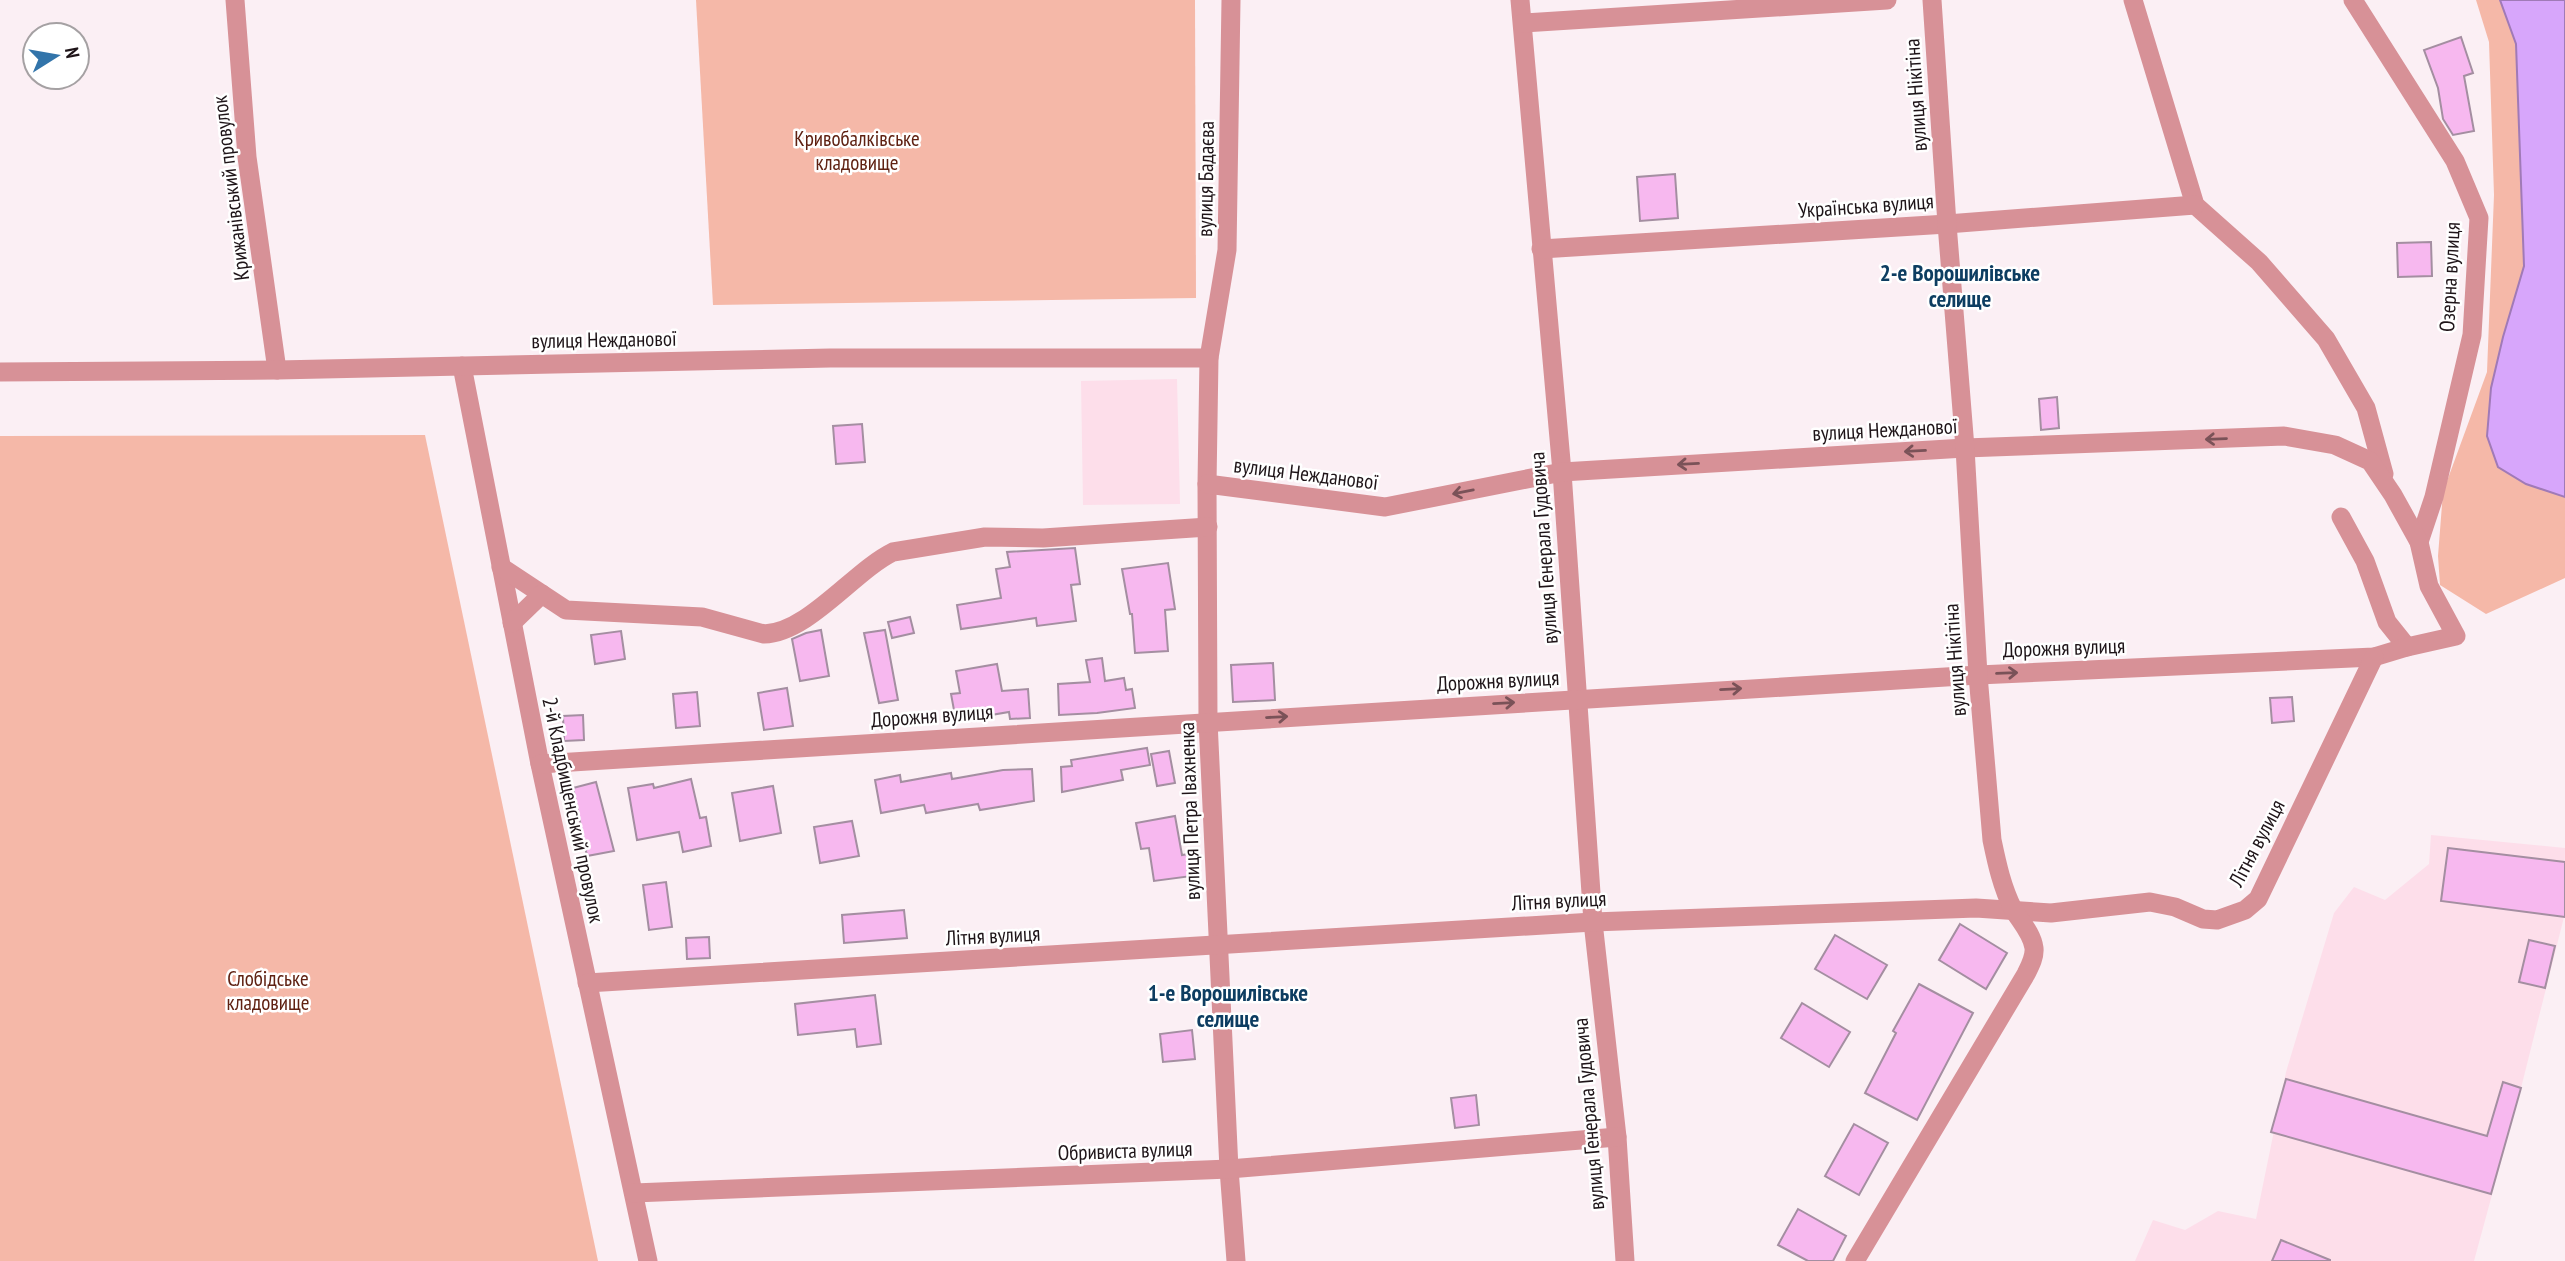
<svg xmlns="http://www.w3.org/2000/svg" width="2565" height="1261" font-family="'PT Sans Narrow',sans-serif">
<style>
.built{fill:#fddeea}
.green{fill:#f5b8a8}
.water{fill:#d7a6fb;stroke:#a07ab7;stroke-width:2}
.building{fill:#f7b8ef;stroke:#a48ea1;stroke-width:2}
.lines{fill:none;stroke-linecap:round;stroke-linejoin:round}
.minor{stroke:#d79197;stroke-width:19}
.oneway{stroke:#7a5258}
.labels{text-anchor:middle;stroke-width:5;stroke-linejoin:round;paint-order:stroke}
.street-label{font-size:21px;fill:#1e1418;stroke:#fff}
.park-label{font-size:21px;fill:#5f2112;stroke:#fff}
.neighbourhood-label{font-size:23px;font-weight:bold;fill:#0d3d61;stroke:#fff}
</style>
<rect width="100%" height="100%" fill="#fbeff4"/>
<g class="built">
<polygon points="1177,379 1180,504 1083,505 1081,381"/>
<polygon points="2431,835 2565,848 2564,917 2521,1088 2474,1261 2135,1261 2153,1220 2185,1230 2218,1211 2256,1219 2286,1072 2334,913 2354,887 2385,900 2429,864"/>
</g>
<g class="green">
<polygon points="696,0 1195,0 1196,298 713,305"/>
<polygon points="2476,0 2565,0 2565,578 2486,614 2440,585 2438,556 2443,492 2487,372 2494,195 2489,42"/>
<polygon points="425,435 598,1261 0,1261 0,436"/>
</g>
<polygon class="water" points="2500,0 2565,0 2565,497 2526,484 2498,467 2487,436 2491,388 2503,337 2524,266 2516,44"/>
<g class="building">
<polygon points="2461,37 2473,73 2464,76 2474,131 2453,135 2443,119 2438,88 2424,50"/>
<polygon points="1675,174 1678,218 1640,221 1637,177"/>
<polygon points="2431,242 2432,276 2398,277 2397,243"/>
<polygon points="2057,397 2059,428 2041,430 2039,399"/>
<polygon points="862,424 865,462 836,464 833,426"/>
<polygon points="1075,548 1080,584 1071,585 1076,621 1037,626 1036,618 961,629 957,605 1001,598 996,569 1010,567 1007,552"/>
<polygon points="1168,563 1175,609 1165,610 1168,651 1135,653 1132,614 1130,614 1122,569"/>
<polygon points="910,617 914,633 892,638 888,622"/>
<polygon points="821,630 829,676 800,681 792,639 806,633"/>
<polygon points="885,630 898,700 879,703 864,633"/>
<polygon points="621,631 625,659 595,664 591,635"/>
<polygon points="1102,658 1105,681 1124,678 1126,690 1132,689 1135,708 1097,713 1059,715 1058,684 1090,682 1086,660"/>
<polygon points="1273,663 1275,700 1233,702 1231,665"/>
<polygon points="997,664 1002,691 1028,689 1030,718 1010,719 1009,712 956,721 951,694 960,693 956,671"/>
<polygon points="787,688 793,726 764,730 758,693"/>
<polygon points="697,692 700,726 676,728 673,694"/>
<polygon points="2292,697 2294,721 2272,723 2270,698"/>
<polygon points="583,715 584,740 564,741 563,716"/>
<polygon points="1147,748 1150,765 1121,770 1123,780 1062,792 1061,767 1072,766 1071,760"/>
<polygon points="1169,751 1175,783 1157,786 1151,754"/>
<polygon points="1032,769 1034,801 980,810 978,804 926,813 924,805 881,813 875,780 900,775 901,782 951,773 952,779 1003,770"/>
<polygon points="691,779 700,818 706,817 711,846 683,852 679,832 637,840 628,788 653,784 654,788"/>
<polygon points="596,782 614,851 587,856 573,788"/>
<polygon points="773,786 781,833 740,841 732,793"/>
<polygon points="1175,816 1182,855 1189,854 1192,876 1154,881 1149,848 1141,849 1136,823"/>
<polygon points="852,821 859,856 820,863 814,827"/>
<polygon points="2448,848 2565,862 2565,917 2441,901"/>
<polygon points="666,882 672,927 649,930 643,885"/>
<polygon points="904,910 907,938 844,943 842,915"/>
<polygon points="1960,924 2007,953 1986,989 1939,960"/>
<polygon points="1835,935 1887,965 1867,999 1815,969"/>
<polygon points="709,937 710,958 687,959 686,938"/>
<polygon points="2529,940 2555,946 2545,988 2519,982"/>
<polygon points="1919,984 1973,1013 1917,1120 1865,1093 1896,1033 1893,1031"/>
<polygon points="875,995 881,1044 857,1047 855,1029 798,1035 795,1004"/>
<polygon points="1802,1003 1850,1032 1829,1067 1781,1038"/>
<polygon points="1192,1030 1195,1059 1163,1062 1160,1034"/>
<polygon points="2286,1079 2487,1136 2503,1082 2521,1088 2491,1194 2271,1132"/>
<polygon points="1476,1095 1479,1125 1455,1128 1451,1098"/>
<polygon points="1854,1124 1888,1143 1859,1195 1825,1176"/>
<polygon points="1798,1209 1846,1236 1833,1261 1808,1261 1778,1245"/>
<polygon points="2281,1240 2330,1260 2330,1261 2272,1261"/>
</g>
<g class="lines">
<g class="minor">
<polyline points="235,0 247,157 277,370"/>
<polyline points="1231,0 1227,250 1209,358 1207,484 1208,721 1229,1169 1236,1261"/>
<polyline points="1520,0 1562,472 1593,922 1617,1137 1625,1261"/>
<polyline points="2133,0 2195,205 2259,262 2326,339 2366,408 2384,474"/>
<polyline points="2353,0 2455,161 2479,218 2472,335 2434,497 2419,542"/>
<polyline points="1523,23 1887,0"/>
<polyline points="1541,249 1947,224 2195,205"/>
<polyline points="462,366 540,764 648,1261"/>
<polyline points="0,372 277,370 830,358 1209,358"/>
<polyline points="2341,517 2365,561 2387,622 2407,647"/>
<path d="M501,567L566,610L702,617L764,634C808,633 854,571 893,552L985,537L1043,538L1208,527"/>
<polyline points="512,623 542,594"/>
<polyline points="540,764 1978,675 2374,657 2407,647 2456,636 2429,586 2419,542 2393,495 2370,461 2335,445 2284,436 1965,448 1562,472 1385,507 1207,484"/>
<polyline points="587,983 1593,922 1976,908 2051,913 2150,902 2175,907 2203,919 2217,920 2245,910 2258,899 2374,657"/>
<polyline points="634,1193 1229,1169 1617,1137"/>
<path d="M1855,1261L2026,974C2030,966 2035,957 2034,948C2032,933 2020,921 2013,909C2002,887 1997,864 1992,840L1978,675L1965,448L1947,224L1932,0"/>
</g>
</g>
<defs><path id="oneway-shaft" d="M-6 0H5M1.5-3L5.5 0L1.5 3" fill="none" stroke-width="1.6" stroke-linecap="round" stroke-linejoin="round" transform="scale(1.75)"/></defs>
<g class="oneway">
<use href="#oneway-shaft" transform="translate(2216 439) rotate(178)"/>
<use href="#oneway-shaft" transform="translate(1915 451) rotate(177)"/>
<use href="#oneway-shaft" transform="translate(1688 464) rotate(177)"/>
<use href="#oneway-shaft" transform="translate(1463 492) rotate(169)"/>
<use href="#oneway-shaft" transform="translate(2007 673) rotate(-2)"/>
<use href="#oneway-shaft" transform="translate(1731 689) rotate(-3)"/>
<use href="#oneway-shaft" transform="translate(1504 703) rotate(-3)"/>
<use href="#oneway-shaft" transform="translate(1277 717) rotate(-3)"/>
</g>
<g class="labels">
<g class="street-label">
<text transform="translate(1916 95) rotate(-94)" y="7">вулиця Нікітіна</text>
<text transform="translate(1206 179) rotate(-89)" y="7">вулиця Бадаєва</text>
<text transform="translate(231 188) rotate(-97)" y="7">Крижанівський провулок</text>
<text transform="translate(1866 206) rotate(-4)" y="7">Українська вулиця</text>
<text transform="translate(2450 277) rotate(-87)" y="7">Озерна вулиця</text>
<text transform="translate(604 340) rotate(-1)" y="7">вулиця Нежданової</text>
<text transform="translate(1885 430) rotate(-3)" y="7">вулиця Нежданової</text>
<text transform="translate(1306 474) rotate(7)" y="7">вулиця Нежданової</text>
<text transform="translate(1544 548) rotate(-94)" y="7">вулиця Генерала Гудовича</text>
<text transform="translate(2064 648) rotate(-2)" y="7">Дорожня вулиця</text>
<text transform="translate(1955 660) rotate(-94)" y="7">вулиця Нікітіна</text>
<text transform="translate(1498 681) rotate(-3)" y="7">Дорожня вулиця</text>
<text transform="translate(932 716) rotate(-4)" y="7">Дорожня вулиця</text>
<text transform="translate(573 810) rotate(78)" y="7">2-й Кладбищенський провулок</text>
<text transform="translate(1190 811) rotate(-92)" y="7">вулиця Петра Івахненка</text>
<text transform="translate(2257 843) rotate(-62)" y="7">Літня вулиця</text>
<text transform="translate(1559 901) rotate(-3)" y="7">Літня вулиця</text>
<text transform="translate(993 936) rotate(-3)" y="7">Літня вулиця</text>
<text transform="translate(1589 1114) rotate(-95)" y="7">вулиця Генерала Гудовича</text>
<text transform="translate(1125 1151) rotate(-2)" y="7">Обривиста вулиця</text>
</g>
<g class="park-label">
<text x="857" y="146">Кривобалківське<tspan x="857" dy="24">кладовище</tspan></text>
<text x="268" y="986">Слобідське<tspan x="268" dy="24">кладовище</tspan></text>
</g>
<g class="neighbourhood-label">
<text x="1960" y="281">2-е Ворошилівське<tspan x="1960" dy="26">селище</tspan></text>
<text x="1228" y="1001">1-е Ворошилівське<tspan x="1228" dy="26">селище</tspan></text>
</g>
</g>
<g transform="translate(56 56) rotate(79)"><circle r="33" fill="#ffffff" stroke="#a5a1a3" stroke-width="2"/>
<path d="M0-5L12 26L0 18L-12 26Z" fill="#3274aa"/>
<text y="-10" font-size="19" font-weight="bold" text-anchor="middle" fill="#1e1418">N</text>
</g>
</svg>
